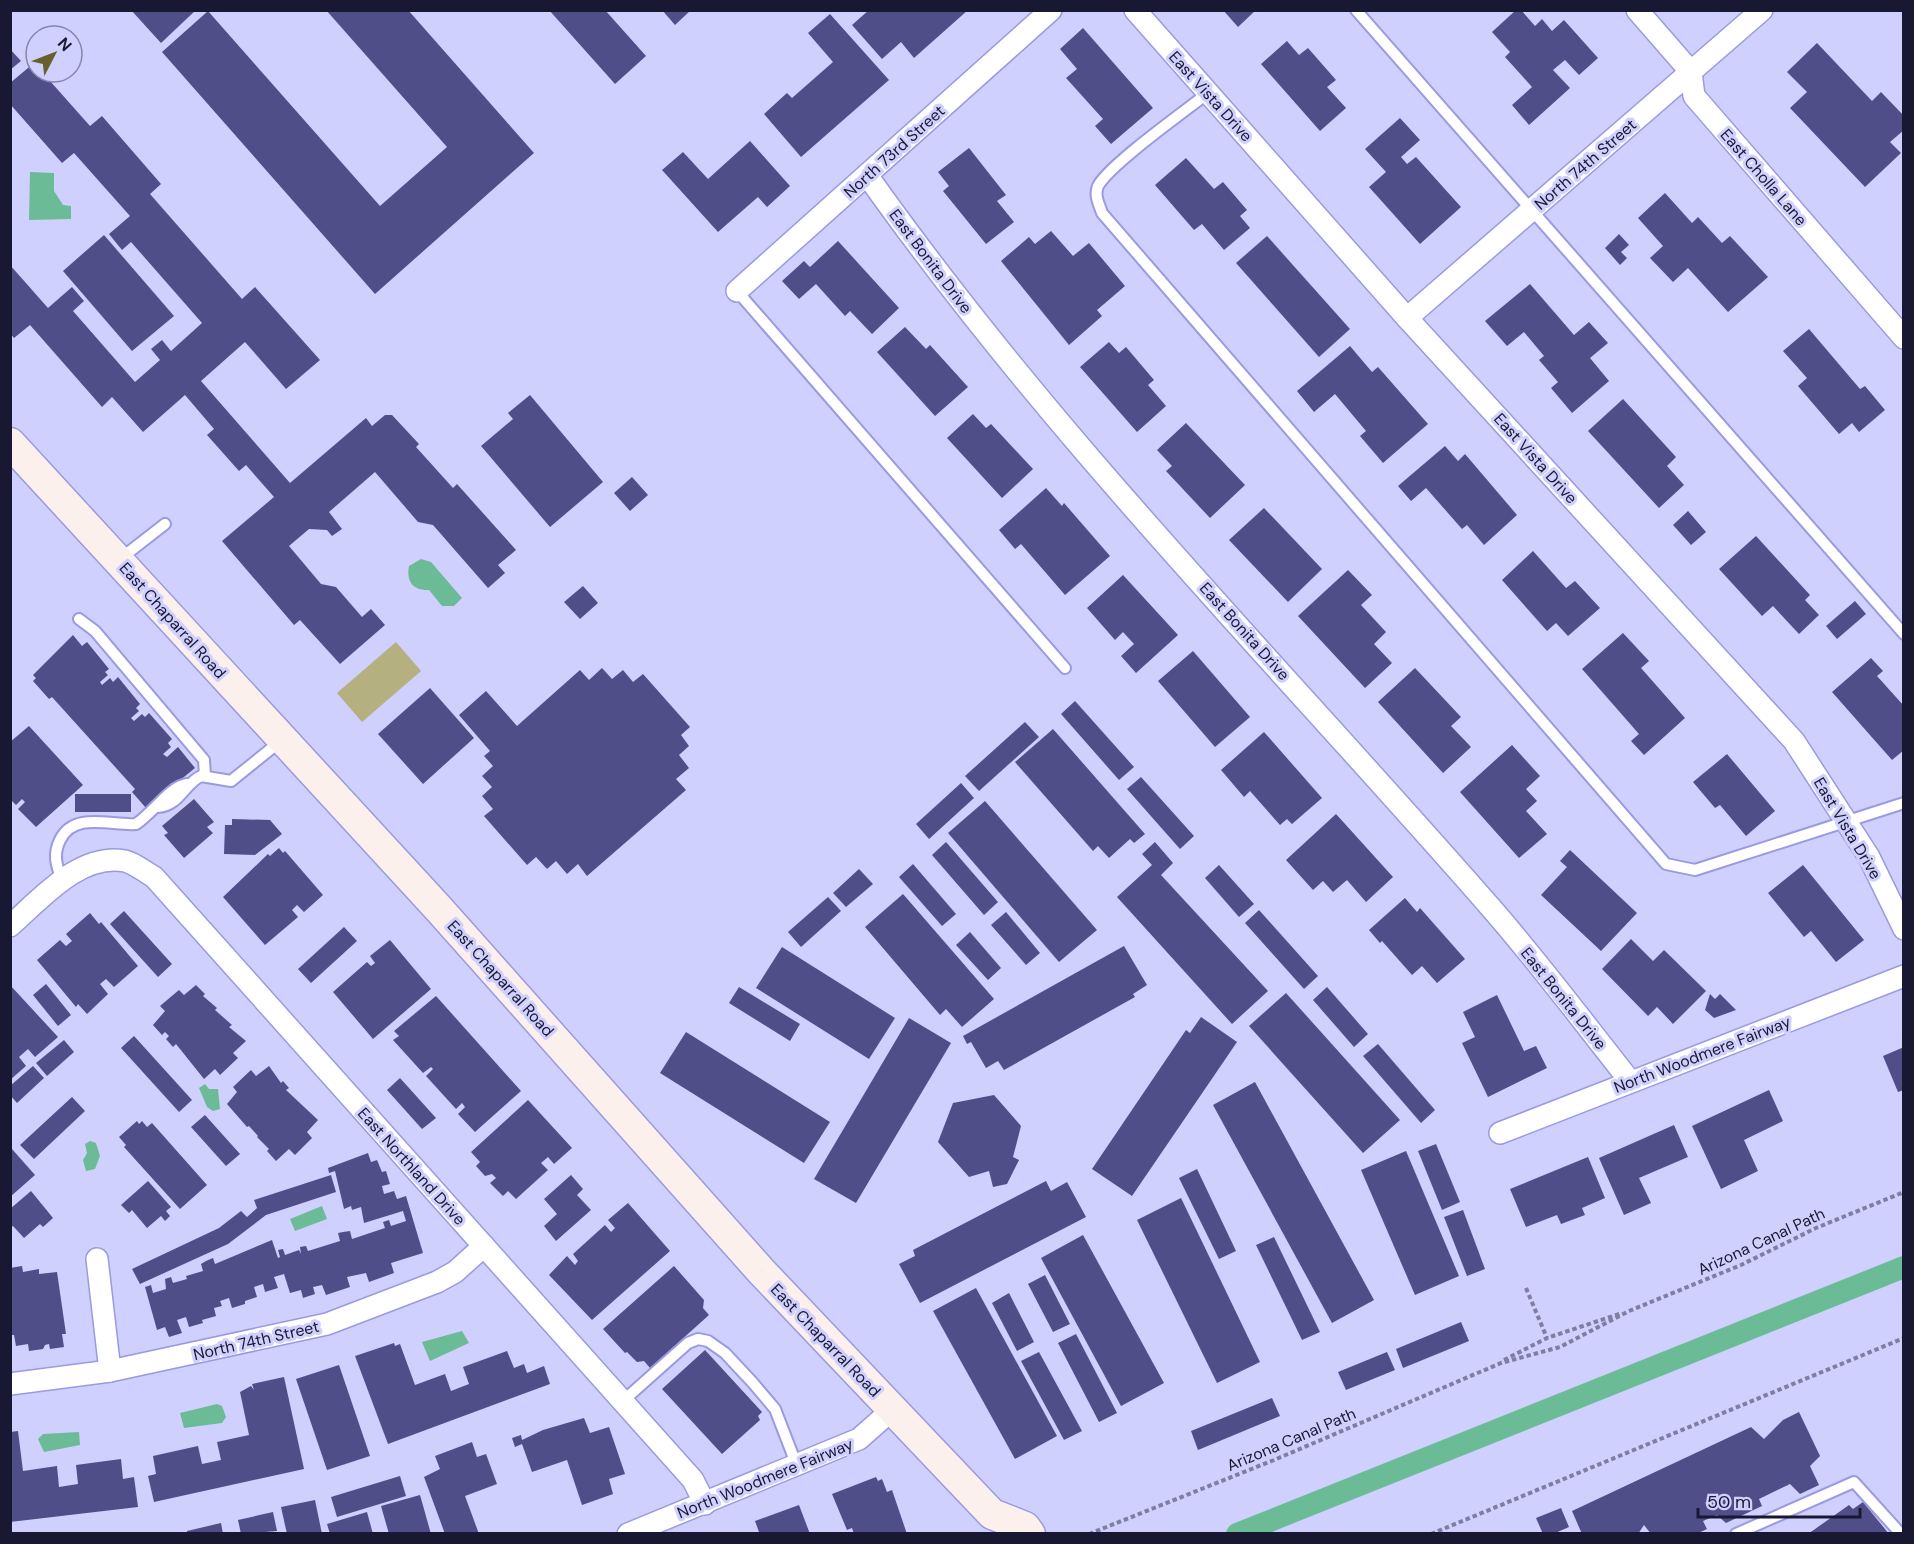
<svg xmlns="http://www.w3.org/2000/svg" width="1914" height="1544" font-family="'DM Sans',sans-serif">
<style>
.green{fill:#b4b07f}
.water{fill:#6cbb97}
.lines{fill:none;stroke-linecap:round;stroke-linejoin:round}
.canal{stroke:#6cbb97;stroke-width:22}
.building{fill:#504e88}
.service-casing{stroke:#9a9ae1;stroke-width:14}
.minor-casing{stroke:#9a9ae1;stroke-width:24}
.secondary-casing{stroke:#9a9ae1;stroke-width:33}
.path{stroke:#7e7ea3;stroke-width:4;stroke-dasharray:4.5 3;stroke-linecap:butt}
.service{stroke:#fff;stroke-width:10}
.minor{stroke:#fff;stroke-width:21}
.secondary{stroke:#fbf0eb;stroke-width:30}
.labels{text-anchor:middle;stroke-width:6;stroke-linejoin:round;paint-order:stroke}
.street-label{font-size:16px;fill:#191833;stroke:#cfd0fd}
</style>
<rect width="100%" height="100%" fill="#cfd0fd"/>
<polygon class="green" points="396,642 421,671 362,722 337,693"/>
<g class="water">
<polygon points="30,172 54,173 54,191 63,205 71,206 71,219 29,220"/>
<path d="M421,559L431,562L462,598L454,606H442L429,590C413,591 406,581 409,566Z"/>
<polygon points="205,1084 209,1089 218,1089 220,1109 213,1111 207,1107 199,1088"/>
<polygon points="90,1141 96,1143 100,1156 95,1169 86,1171 83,1160 87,1153 85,1144"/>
<polygon points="322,1206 327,1219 295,1231 290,1219"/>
<polygon points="462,1331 469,1343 430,1361 422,1342"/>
<polygon points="217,1404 222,1406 226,1417 222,1423 184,1428 180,1413"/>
<polygon points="79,1432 80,1445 44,1452 38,1439 43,1434"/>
</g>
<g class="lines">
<polyline class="canal" points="1237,1534 1904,1267"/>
</g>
<g class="building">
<polygon points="131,10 196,10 161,43"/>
<polygon points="326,10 408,10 534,153 375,294 162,52 208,11 380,206 447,147"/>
<polygon points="549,10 605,10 646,56 615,84"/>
<polygon points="662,10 691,10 675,25"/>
<polygon points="869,10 968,10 914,58 901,42 882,59 852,25"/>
<polygon points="1223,10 1256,10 1238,27"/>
<polygon points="1516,10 1521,10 1535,26 1542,19 1552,31 1564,20 1598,58 1579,75 1565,60 1553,70 1570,88 1529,125 1512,105 1532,87 1505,57 1510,52 1492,32"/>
<polygon points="830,14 889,80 801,157 764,114 787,93 792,98 833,62 808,33"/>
<polygon points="1083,28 1153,108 1111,144 1095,126 1103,119 1066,78 1077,69 1060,49"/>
<polygon points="1287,41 1299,55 1308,48 1336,80 1327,87 1346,108 1320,131 1261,64"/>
<polygon points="1817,43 1872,101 1881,92 1904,116 1904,130 1890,142 1901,153 1865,187 1790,108 1807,92 1787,72"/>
<polygon points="10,49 21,61 10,70"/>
<polygon points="34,63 36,72 42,72 90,126 102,116 161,184 150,194 242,299 255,287 320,360 286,389 245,342 201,381 290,483 366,418 372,426 385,415 392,415 419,444 416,447 453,488 457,484 516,550 498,565 505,573 488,588 433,525 418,522 375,472 329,512 342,529 332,536 327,530 309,529 289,546 321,584 336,587 362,617 371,609 385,625 340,664 300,620 294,625 222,541 274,497 246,465 239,471 207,435 214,429 185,395 143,432 112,397 102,407 30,325 14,338 10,333 10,265 48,308 72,287 84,301 73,311 135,382 160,360 151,349 162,340 171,351 202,323 131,242 122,250 109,234 130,216 74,153 62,163 10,104 10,83"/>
<polygon points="1400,118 1420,140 1401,157 1407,164 1416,157 1461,207 1420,244 1369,187 1386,172 1365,149"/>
<polygon points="750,141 790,186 767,207 758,197 718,232 662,170 683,152 708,179"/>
<polygon points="969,148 1006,195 997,201 1014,222 986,244 943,191 949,186 938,172"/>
<polygon points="1186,158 1214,189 1223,182 1247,210 1240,216 1250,228 1224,250 1202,224 1194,230 1155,185"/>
<polygon points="1665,193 1692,223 1698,217 1722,243 1730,236 1768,277 1728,312 1688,268 1673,282 1650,258 1663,246 1638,218"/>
<polygon points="1051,231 1073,256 1089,243 1125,286 1097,310 1102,316 1069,345 1001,261 1029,237 1035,244"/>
<polygon points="1619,234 1629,245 1621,252 1627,258 1620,265 1605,248"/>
<polygon points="104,235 174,316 132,351 63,271"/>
<polygon points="1267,236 1350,329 1319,357 1236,263"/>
<polygon points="838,241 899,308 872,334 850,311 845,316 816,284 799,299 782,281 804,261 810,267"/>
<polygon points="1530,284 1574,335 1589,322 1608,343 1590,358 1609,381 1572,413 1551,388 1558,382 1539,360 1544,356 1524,332 1507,346 1485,321"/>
<polygon points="905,327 926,349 930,345 968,387 935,416 877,352"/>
<polygon points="1809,329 1860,389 1865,386 1885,410 1859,432 1852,423 1839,434 1798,386 1807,378 1783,351"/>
<polygon points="1109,342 1119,353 1126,347 1154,380 1148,385 1166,406 1137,432 1080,367"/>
<polygon points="1350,346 1372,372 1378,367 1428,424 1383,463 1360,436 1366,431 1335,394 1314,412 1297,391"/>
<polygon points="530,395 603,482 550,527 481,446 513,419 508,413"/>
<polygon points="1623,399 1676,457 1667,466 1684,485 1659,508 1588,431"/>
<polygon points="973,414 986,428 991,424 1033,469 1002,498 947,438"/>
<polygon points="1186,423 1245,485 1210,518 1166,471 1172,466 1157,450"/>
<polygon points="1445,446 1458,461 1465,454 1517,515 1484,545 1467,525 1462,529 1426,488 1411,501 1398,486"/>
<polygon points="632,477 648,495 630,511 614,493"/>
<polygon points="1046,488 1062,506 1064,503 1110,556 1065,595 1021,544 1015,549 999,530"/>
<polygon points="1264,508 1322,569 1288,602 1229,540"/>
<polygon points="1688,511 1706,532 1691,545 1673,525"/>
<polygon points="1756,536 1810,595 1805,600 1819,615 1799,634 1773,606 1762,616 1719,569"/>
<polygon points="1533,551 1566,588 1575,581 1600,608 1568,636 1556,623 1547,631 1502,580"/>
<polygon points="1348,570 1372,595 1361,605 1386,632 1374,644 1392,663 1365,688 1298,616"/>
<polygon points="1123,575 1178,635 1136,673 1121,656 1134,644 1123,632 1115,640 1087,608"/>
<polygon points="583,586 598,603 580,619 564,602"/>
<polygon points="1855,601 1866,614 1837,639 1826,626"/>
<polygon points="1623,633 1649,661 1641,668 1685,718 1644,755 1631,741 1639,734 1582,669"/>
<polygon points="73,635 82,646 87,642 109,669 105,672 108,675 100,682 102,685 110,678 113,682 118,677 140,704 136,708 139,711 131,718 134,721 142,714 145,717 149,713 172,739 168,743 171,747 163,754 167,757 178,747 195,768 146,808 132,792 135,789 52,697 49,699 33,681 36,678 33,675"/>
<polygon points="1193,651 1250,717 1215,747 1158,681"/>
<polygon points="1871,658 1883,671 1877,676 1904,706 1904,750 1892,760 1832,692"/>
<polygon points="602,668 612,679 623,670 633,682 643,674 690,727 681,735 689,746 679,755 689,768 676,779 686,790 587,876 578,864 567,874 556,861 547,869 536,857 527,865 484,816 493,809 482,796 492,787 482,776 493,766 484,756 490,751 459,715 486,691 517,726 580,670 589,680"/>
<polygon points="1415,668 1461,717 1451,726 1471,747 1443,773 1378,702"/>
<polygon points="430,688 474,738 423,784 378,734"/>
<polygon points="1075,701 1134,767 1119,780 1061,714"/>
<polygon points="1025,722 1039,737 979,791 965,776"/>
<polygon points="29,726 83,785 36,827 18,809 25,802 22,799 16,805 10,799 10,742"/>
<polygon points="1053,729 1145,834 1134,843 1130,839 1109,858 1098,846 1093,851 1015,762"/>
<polygon points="1264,732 1322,798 1292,824 1287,819 1280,825 1250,791 1244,797 1221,770"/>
<polygon points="1512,745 1540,776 1526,789 1537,801 1526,811 1547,834 1519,858 1460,792"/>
<polygon points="1727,754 1775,811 1746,836 1720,805 1715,808 1693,782"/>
<polygon points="1141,777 1194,836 1180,849 1127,789"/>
<polygon points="961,783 974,798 929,839 916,824"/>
<rect x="75" y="794" width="56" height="18"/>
<polygon points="194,799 214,822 207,827 213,833 184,858 164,835 168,833 162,826"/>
<polygon points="985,801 1097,930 1059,962 948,833"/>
<polygon points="1336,814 1393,877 1366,902 1347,880 1333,892 1323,881 1313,890 1286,860"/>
<polygon points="232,819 270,820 282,834 255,855 224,854 225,825 232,825"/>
<polygon points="946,842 998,902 984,915 932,855"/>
<polygon points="1155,842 1173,863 1161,875 1268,991 1232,1024 1117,897 1152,865 1142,854"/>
<polygon points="279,848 283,853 285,851 323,895 304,912 297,905 292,910 298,917 265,945 223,897 268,854 270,856"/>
<polygon points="1570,850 1637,913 1601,951 1541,895 1567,867 1560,861"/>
<polygon points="913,864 956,914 942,926 899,877"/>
<polygon points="1219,865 1254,904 1239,917 1205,878"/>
<polygon points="1803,865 1864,940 1836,962 1811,931 1804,937 1768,893"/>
<polygon points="859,869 873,884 846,907 833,893"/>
<polygon points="903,894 994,999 962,1027 946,1009 940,1015 865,927"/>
<polygon points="828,897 841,911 801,947 788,932"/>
<polygon points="1405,898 1417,912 1420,908 1465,959 1437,983 1422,966 1412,975 1382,941 1380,943 1369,930"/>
<polygon points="1259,910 1318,976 1304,989 1245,923"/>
<polygon points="124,911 172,964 158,977 110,924"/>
<polygon points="1006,912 1040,953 1026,965 991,925"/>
<polygon points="90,913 99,924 101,922 138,966 114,987 106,979 100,984 108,994 87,1014 78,1004 76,1007 37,960 60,940 66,946 72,941 66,934"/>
<polygon points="344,927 357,941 311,983 298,969"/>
<polygon points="970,932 1001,968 988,980 956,945"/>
<polygon points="1631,939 1653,961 1664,950 1706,991 1673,1024 1657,1007 1648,1016 1602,969"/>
<polygon points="390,940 431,989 373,1039 333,992 367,962 371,966 375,963 370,956"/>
<polygon points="1124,946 1147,985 1133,994 1135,997 1004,1070 998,1061 986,1068 971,1042 967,1044 963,1036"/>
<polygon points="782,947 895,1018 869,1059 756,988"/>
<polygon points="46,984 71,1015 58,1026 33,995"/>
<polygon points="10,985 58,1037 35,1057 28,1049 19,1057 26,1066 10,1080"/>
<polygon points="196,985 205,994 203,996 217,1008 215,1010 232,1025 229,1027 246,1041 233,1053 238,1058 220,1075 215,1069 204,1079 176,1044 173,1047 166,1039 169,1036 165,1032 162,1035 153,1025 165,1011 160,1006 179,990 184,995"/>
<polygon points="739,987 800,1024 790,1041 729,1003"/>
<polygon points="1327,987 1368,1034 1354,1047 1313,1000"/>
<polygon points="1286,993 1400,1120 1363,1153 1249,1026"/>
<polygon points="1710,994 1715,999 1720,994 1736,1010 1714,1018 1705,1010"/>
<polygon points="1497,995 1524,1051 1536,1046 1547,1068 1488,1097 1462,1043 1475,1037 1463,1012"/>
<polygon points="436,996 521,1091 475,1132 458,1114 465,1107 462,1103 456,1109 426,1076 433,1069 431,1067 423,1073 393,1040 399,1036 394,1031"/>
<polygon points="1201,1017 1237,1042 1132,1196 1092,1169 1186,1030 1190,1033"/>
<polygon points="909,1018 951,1043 856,1203 814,1179"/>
<polygon points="686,1032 830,1122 804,1163 660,1073"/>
<polygon points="134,1036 192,1100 179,1112 121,1048"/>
<polygon points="64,1040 74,1052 47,1076 36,1063"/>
<polygon points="1378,1044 1435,1110 1421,1123 1363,1056"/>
<polygon points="1904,1047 1904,1090 1898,1092 1883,1056"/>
<polygon points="33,1066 44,1078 17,1103 10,1095 10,1086"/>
<polygon points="269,1066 281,1083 283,1081 289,1088 286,1090 318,1120 307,1132 312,1138 295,1155 289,1149 276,1161 267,1151 269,1149 257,1137 258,1136 249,1126 247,1127 227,1104 237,1092 233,1087 251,1070 256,1076"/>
<polygon points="400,1078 436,1118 422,1129 387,1090"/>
<polygon points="1255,1082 1374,1300 1332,1323 1213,1105"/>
<polygon points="1769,1090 1783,1121 1744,1140 1758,1171 1721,1189 1692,1126"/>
<polygon points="994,1095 1021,1126 1013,1157 1019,1160 1007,1184 993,1187 989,1171 969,1177 938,1142 953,1103"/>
<polygon points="72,1097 85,1111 34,1159 20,1145"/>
<polygon points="528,1100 572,1148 554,1164 548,1157 541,1163 548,1170 516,1199 508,1191 503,1196 490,1183 496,1178 492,1174 485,1176 476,1166 480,1162 471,1152"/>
<polygon points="205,1115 240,1154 226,1166 191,1127"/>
<polygon points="137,1121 139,1124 142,1121 147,1127 152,1123 207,1185 180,1209 124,1147 126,1145 119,1137"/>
<polygon points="1674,1125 1688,1157 1639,1178 1651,1203 1624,1215 1599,1158"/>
<polygon points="1436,1144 1460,1202 1442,1210 1418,1151"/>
<polygon points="12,1149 35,1175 10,1197 10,1151"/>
<polygon points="1406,1151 1459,1276 1415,1295 1361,1170"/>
<polygon points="368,1153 371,1162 377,1160 382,1172 386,1171 390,1184 382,1186 384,1194 394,1191 397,1199 406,1196 423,1253 391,1263 394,1273 369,1282 366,1273 347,1277 350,1287 326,1295 322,1285 313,1287 315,1294 303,1298 301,1290 290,1293 284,1274 274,1277 278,1288 265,1292 263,1284 254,1287 257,1297 245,1301 245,1304 232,1308 229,1298 220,1301 222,1306 214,1308 216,1316 202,1320 203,1323 189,1327 186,1317 177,1320 182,1333 169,1337 165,1327 157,1330 145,1287 151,1285 153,1293 166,1289 165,1279 171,1277 173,1283 187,1279 186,1276 203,1271 201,1264 206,1261 213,1258 215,1264 272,1240 278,1258 280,1257 278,1250 283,1249 285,1255 299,1250 301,1254 300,1247 306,1246 308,1251 340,1241 338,1233 343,1232 350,1231 352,1239 385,1228 383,1222 389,1220 391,1226 406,1221 403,1211 364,1223 361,1207 352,1210 351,1206 344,1209 335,1171 329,1173 328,1168"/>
<polygon points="1588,1157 1605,1198 1582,1208 1585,1215 1561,1224 1557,1215 1526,1227 1510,1189"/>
<polygon points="1197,1169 1236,1251 1219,1259 1179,1178"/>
<polygon points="331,1175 336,1192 266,1215 228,1244 140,1284 132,1269 219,1228 241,1211 247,1217 257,1208 254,1200"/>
<polygon points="571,1175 583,1189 577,1195 591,1210 556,1241 544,1226 557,1214 544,1199"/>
<polygon points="148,1181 171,1207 166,1211 170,1216 165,1221 161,1216 147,1228 132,1210 129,1213 121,1205"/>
<polygon points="1046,1181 1051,1191 1067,1182 1086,1217 920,1303 899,1264 915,1256 913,1250"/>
<polygon points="31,1191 53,1218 43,1227 40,1224 24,1238 13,1226 10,1228 10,1209"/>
<polygon points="1181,1198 1260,1362 1217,1383 1137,1220"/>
<polygon points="628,1203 670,1251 592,1320 549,1275 567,1256 575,1265 578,1261 573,1254 605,1225 611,1232 615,1228 608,1220"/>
<polygon points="1463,1210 1485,1269 1467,1276 1444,1217"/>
<polygon points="1083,1235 1164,1383 1121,1406 1041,1258"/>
<polygon points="1274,1237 1320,1332 1302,1340 1256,1245"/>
<polygon points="22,1266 23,1272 39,1269 39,1274 57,1272 66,1334 62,1334 64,1347 50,1349 49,1344 45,1345 43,1349 29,1351 28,1344 16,1346 14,1335 10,1335 10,1268"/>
<polygon points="674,1266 704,1300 703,1308 709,1315 650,1368 644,1361 637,1362 627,1352 625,1353 603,1329"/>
<polygon points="1045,1275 1070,1324 1053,1332 1028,1284"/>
<polygon points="976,1288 1057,1436 1015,1459 933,1311"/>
<polygon points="1009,1293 1034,1342 1017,1351 992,1303"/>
<polygon points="1461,1322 1469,1341 1403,1368 1396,1349"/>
<polygon points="1076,1334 1117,1413 1099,1422 1058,1343"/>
<polygon points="394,1343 395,1346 400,1344 415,1385 445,1374 451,1391 469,1384 463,1367 507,1351 514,1368 524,1364 527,1373 544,1366 550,1384 388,1444 355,1356"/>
<polygon points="705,1350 762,1412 758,1416 760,1420 722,1454 662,1389"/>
<polygon points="1039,1352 1082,1431 1064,1440 1021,1361"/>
<polygon points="1387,1352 1395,1370 1346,1390 1338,1372"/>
<polygon points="339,1365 370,1456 327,1470 296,1379"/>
<polygon points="284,1377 304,1469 154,1502 148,1476 156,1474 153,1456 198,1446 202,1464 221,1460 217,1442 249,1435 240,1392 251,1386 254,1390 252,1384"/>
<polygon points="1272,1398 1280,1416 1198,1450 1191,1431"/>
<polygon points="1799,1412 1820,1456 1810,1466 1819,1485 1800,1494 1790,1484 1759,1499 1762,1506 1726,1523 1717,1515 1703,1521 1707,1529 1696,1534 1651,1534 1644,1525 1638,1534 1582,1534 1572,1511 1751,1427 1764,1439 1783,1420"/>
<polygon points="584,1418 590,1433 609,1427 625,1474 609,1479 613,1494 582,1505 567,1460 532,1472 522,1444 515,1447 512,1438 521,1435 522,1440 543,1430"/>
<polygon points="18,1431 23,1471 57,1466 59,1487 78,1484 76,1465 121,1459 123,1479 134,1477 138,1507 10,1522 10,1432"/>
<polygon points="472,1442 477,1457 486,1454 497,1484 465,1496 479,1534 445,1534 424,1477 440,1469 435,1456"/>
<polygon points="400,1476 406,1496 337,1517 331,1497"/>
<polygon points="876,1477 878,1481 882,1479 887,1492 892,1490 907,1534 854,1534 852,1528 847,1530 832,1494"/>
<polygon points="420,1495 431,1534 389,1534 381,1506"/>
<polygon points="315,1500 322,1534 287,1534 281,1507"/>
<polygon points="1863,1502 1889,1534 1808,1534 1849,1505 1853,1509"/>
<polygon points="799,1505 810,1534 754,1534 759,1532 755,1521"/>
<polygon points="1561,1508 1569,1527 1553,1534 1543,1534 1536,1518"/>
<polygon points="273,1512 277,1531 241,1534 238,1520"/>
<polygon points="367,1512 373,1534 330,1534 327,1524"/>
<polygon points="221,1523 223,1534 187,1534 187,1531"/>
</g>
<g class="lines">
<g class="service-casing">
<g id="service">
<polyline points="1356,10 1904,634"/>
<path d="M1208,93C1185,111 1109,165 1098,186C1094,195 1099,204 1102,213L1666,864L1695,870L1904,803"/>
<polyline points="737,291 1065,668"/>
<polyline points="120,559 165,524"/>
<polyline points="79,619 95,631 204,760 205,776"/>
<path d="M158,807C179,806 184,784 201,776L231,781L282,740"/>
<path d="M62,880C56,865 53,854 60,840C74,811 111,826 136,824C153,813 170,786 187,784"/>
<polyline points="623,1401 688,1343 698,1339 708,1341 725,1353 753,1383 775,1409 797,1466"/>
<polyline points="1736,1534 1854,1482 1901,1534"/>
</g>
</g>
<g class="minor-casing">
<g id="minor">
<polyline points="1135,10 1407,318 1794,741 1869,857 1904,929"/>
<polyline points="1637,10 1691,72 1694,96 1904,338"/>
<path d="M867,175C1053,438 1281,667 1492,909C1540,964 1584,1023 1630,1081"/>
<polyline points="737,291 1051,10"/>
<polyline points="1407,318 1762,10"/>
<path d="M10,926C41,899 79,853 125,861C134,863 145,872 154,877L693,1480L705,1504"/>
<polyline points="1500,1133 1904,976"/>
<polyline points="97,1259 110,1371"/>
<polyline points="10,1384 110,1371 327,1324 437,1282 455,1272 484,1246"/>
<polyline points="628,1534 859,1439 893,1409"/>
</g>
</g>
<g class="secondary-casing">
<polyline id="secondary" points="10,443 438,908 761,1271 992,1514 1025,1527 1030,1534"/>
</g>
<g class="path">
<polyline points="1526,1288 1547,1338"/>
<polyline points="1629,1311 1741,1265 1816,1228 1904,1192"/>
<polyline points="1504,1360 1547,1338 1622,1313"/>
<polyline points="1089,1534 1274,1460 1501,1363 1560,1347 1629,1311"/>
<polyline points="1431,1534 1904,1338"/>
</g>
<use href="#service" class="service"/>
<use href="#minor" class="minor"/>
<use href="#secondary" class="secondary"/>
</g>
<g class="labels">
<g class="street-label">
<text transform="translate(1211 96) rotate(48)" y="6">East Vista Drive</text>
<text transform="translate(894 151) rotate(-42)" y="6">North 73rd Street</text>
<text transform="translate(1585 164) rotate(-41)" y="6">North 74th Street</text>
<text transform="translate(1764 177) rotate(49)" y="6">East Cholla Lane</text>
<text transform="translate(931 261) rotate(53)" y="6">East Bonita Drive</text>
<text transform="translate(1536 458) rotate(48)" y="6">East Vista Drive</text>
<text transform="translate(173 620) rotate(48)" y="6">East Chaparral Road</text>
<text transform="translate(1245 631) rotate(48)" y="6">East Bonita Drive</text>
<text transform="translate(1848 828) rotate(59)" y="6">East Vista Drive</text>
<text transform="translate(501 978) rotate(48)" y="6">East Chaparral Road</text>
<text transform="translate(1564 998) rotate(51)" y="6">East Bonita Drive</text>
<text transform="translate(1702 1054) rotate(-21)" y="6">North Woodmere Fairway</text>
<text transform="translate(412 1166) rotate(48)" y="6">East Northland Drive</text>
<text transform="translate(1761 1241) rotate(-25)" y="6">Arizona Canal Path</text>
<text transform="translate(256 1340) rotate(-13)" y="6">North 74th Street</text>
<text transform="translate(826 1340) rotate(46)" y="6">East Chaparral Road</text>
<text transform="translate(1291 1439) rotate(-23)" y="6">Arizona Canal Path</text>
<text transform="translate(765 1478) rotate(-22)" y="6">North Woodmere Fairway</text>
</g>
</g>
<rect width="1914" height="1544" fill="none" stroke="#191833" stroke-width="24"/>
<g transform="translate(54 54) rotate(48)"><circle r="28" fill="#cfd0fd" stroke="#8686ac" stroke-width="1.5"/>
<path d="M0-4.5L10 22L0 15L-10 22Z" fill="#65602c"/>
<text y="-9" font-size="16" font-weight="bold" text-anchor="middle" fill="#191833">N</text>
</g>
<path d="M1698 1508v9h162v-9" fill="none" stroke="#191833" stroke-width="3"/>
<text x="1707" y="1508" font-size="18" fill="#191833" stroke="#cfd0fd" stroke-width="4.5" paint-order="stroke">50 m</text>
</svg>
